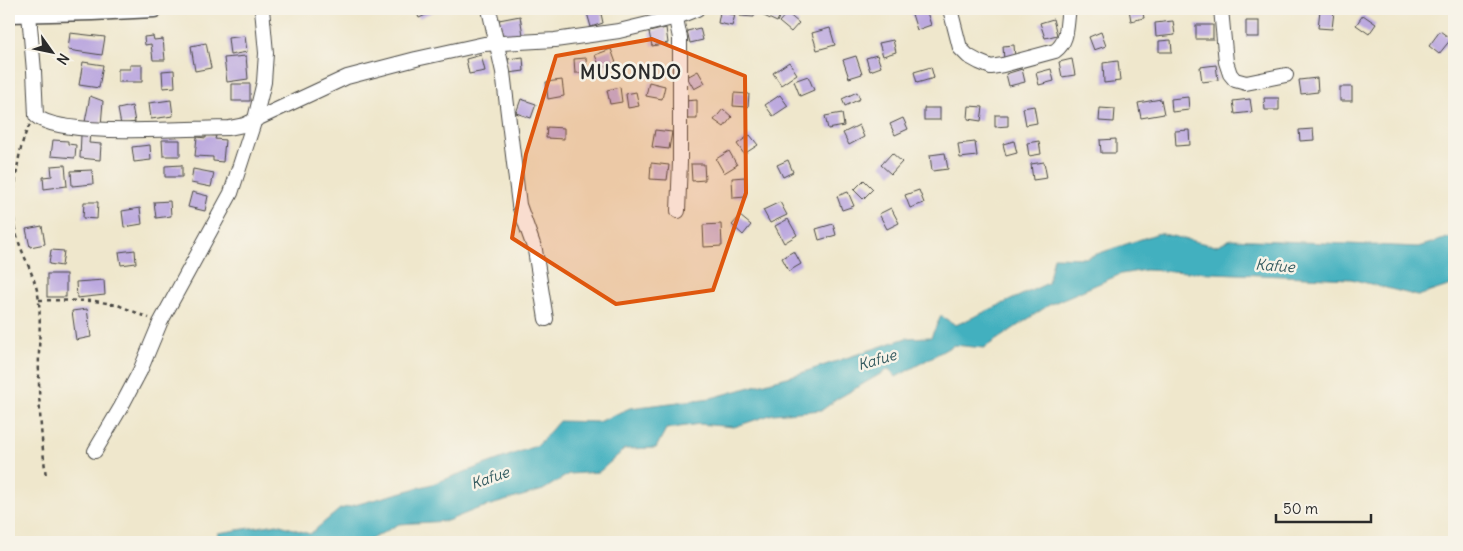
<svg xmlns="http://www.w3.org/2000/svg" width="1463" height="551" font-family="Delius,sans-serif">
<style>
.water{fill:#42b0bf;stroke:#366e75}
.building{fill:#bca9df}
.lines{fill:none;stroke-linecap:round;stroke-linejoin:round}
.minor-casing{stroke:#484743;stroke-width:16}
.tertiary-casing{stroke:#484743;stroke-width:19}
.path{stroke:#484743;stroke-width:2.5;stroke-dasharray:4 4;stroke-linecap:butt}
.minor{stroke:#fff;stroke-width:14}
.tertiary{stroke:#fff;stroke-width:16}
.marked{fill:#df570e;fill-opacity:0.2;stroke:#df570e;stroke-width:4;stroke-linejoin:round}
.labels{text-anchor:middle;stroke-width:5;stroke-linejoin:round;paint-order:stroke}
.water-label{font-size:15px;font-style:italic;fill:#335a5f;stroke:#f7f3e8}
.district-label{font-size:19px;font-weight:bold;letter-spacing:1px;fill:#2b2b2b;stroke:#f7f3e8}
</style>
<rect width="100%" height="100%" fill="#f7f3e8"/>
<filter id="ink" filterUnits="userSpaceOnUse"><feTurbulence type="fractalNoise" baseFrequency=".02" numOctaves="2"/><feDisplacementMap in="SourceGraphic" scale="10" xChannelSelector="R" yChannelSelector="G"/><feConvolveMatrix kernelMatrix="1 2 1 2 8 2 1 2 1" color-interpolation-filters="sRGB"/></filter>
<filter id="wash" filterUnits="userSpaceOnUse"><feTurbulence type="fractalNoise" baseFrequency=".0096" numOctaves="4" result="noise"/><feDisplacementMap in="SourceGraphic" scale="20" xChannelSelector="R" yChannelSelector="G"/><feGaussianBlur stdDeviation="1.12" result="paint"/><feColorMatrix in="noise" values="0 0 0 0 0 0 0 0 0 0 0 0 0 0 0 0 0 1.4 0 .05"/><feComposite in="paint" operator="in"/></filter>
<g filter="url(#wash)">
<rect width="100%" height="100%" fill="#efe7cc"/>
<polygon class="water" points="1159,233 1215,246 1231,239 1418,247 1454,236 1454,284 1418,296 1351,279 1145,270 1121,274 1049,305 984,348 954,345 896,377 889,369 837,399 822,410 773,414 734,427 699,424 666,429 656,448 625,449 599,472 569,474 543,490 477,509 447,521 399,524 366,542 216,542 218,533 277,524 310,534 340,509 432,484 538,445 559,421 598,422 630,408 711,398 798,374 906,338 931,337 941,316 956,325 1048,283 1054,257 1085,258"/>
<g id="blocks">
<g class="building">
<polygon points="415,9 437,9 437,10 419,18"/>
<polygon points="600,9 603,23 591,27 587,13"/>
<polygon points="637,9 655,9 655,13 637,14"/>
<polygon points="741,9 755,9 754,17 740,16"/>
<polygon points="767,9 782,10 777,22 764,16"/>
<polygon points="836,9 856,9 856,13 836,14"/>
<polygon points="918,9 926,9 931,25 917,30 911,11"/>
<polygon points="1129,9 1142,9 1144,18 1131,21"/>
<polygon points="1320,10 1334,11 1332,29 1318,28"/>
<polygon points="720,12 735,15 732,26 718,23"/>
<polygon points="787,13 799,23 791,32 779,22"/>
<polygon points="1363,15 1376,24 1369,34 1356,25"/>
<polygon points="520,16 523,35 503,39 499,20"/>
<polygon points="1053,19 1057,35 1045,38 1040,23"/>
<polygon points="1173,21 1175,35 1156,37 1155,23"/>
<rect x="1246" y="21" width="13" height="16"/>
<rect x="1196" y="25" width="17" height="14"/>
<polygon points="666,28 668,43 652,46 649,32"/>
<polygon points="700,28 703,40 690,43 687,31"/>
<polygon points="830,28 835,45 817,50 812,33"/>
<polygon points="1440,31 1451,39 1439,54 1429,46"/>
<polygon points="1101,32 1106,46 1094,50 1089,37"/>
<polygon points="70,33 105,37 102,55 68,50"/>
<polygon points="153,36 154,40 163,39 165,60 153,60 151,44 145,45 144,37"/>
<polygon points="245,36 247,52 230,55 228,38"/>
<polygon points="893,40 896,52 883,56 879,43"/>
<polygon points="1171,40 1172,52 1159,52 1159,41"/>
<polygon points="206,43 211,68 195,71 191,46"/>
<polygon points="1014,45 1015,58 1004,60 1003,46"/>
<polygon points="611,49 616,63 600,68 595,55"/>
<polygon points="481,55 485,71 469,74 466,59"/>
<polygon points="877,55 881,67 870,71 866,58"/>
<polygon points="246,56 248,79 227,82 224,58"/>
<polygon points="856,56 862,74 849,78 843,60"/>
<polygon points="523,57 524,71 509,73 508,59"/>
<polygon points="586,58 587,73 575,73 574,59"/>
<polygon points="1072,59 1075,75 1062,77 1059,62"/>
<polygon points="1118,61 1120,81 1104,83 1103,63"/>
<polygon points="83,62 103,65 99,88 79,85"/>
<polygon points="789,62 797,74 781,85 773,73"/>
<polygon points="130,65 142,65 142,82 118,82 118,69 130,69"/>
<polygon points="1216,65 1218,80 1202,82 1200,67"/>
<polygon points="931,67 934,78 917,83 914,72"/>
<polygon points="1022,69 1025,82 1009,86 1006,74"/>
<polygon points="1051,69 1054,81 1039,85 1036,73"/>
<polygon points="174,70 175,87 163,88 162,71"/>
<polygon points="698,71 705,83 694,89 687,77"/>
<polygon points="808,76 814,90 800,96 794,81"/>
<polygon points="1317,78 1318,92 1301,94 1299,80"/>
<polygon points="562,80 564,96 548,99 546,82"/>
<polygon points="649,82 665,86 662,99 646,96"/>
<rect x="232" y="84" width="18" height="17"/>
<polygon points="620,87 622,102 610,104 607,90"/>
<rect x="1340" y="87" width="12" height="14"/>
<polygon points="636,92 639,106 628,108 626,94"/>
<polygon points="857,92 860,99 845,106 842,99"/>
<polygon points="734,93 749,94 748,107 733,106"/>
<polygon points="780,95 788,106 773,116 765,105"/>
<polygon points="90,96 103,101 101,126 85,122"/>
<polygon points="1188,97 1189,110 1172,112 1171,99"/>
<polygon points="1264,98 1279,98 1279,110 1265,110"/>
<polygon points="521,99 536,104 531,118 516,113"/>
<polygon points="1161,99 1164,114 1141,118 1138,103"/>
<polygon points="1250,99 1252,112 1235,114 1233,101"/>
<polygon points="171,100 173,116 151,119 149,103"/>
<polygon points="697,100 697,119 683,119 684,101"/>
<polygon points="132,106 135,122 121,125 118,109"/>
<polygon points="969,106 983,107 981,121 968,119"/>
<polygon points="1034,106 1037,123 1026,125 1023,108"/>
<rect x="924" y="108" width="16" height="12"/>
<polygon points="1100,108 1115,109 1114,122 1099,121"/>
<polygon points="723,109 732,117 724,127 714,120"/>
<polygon points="842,113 844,126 828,129 825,116"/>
<polygon points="995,115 1008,115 1008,126 995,127"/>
<polygon points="903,118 908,129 895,135 890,124"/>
<polygon points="859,125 864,137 849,145 843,133"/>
<polygon points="547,127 564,128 564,139 546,138"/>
<polygon points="1313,129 1314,140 1300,141 1299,130"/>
<polygon points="655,130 672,132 669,149 652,147"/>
<polygon points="1189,130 1190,145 1176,146 1175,131"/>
<polygon points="81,135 90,135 89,143 101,144 100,160 80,158"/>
<polygon points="206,135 216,136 215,139 225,140 223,162 213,161 213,157 195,156 197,137 206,138"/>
<polygon points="750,135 758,145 744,154 737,144"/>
<polygon points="1116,139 1116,153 1101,153 1100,140"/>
<polygon points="53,140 68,141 68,144 76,145 75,158 51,156"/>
<polygon points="162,140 180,140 180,156 163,156"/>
<polygon points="1014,141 1017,153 1006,156 1003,144"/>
<polygon points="1039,141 1041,154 1029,156 1027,143"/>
<polygon points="975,142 977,156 960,158 958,144"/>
<polygon points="150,145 151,160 134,162 132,147"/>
<polygon points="729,151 737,165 724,173 716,159"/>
<polygon points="892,153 902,162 891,174 881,165"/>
<polygon points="945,153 948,169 932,171 930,155"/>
<polygon points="788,160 793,172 783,177 777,165"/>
<polygon points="1044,162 1047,178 1033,180 1031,164"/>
<polygon points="651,163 669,165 667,180 650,179"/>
<polygon points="691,164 704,164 705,180 692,181"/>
<polygon points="65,165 67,186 44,189 43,177 52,176 51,166"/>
<polygon points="182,165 182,177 165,177 165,166"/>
<polygon points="193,169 214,173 211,187 191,183"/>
<polygon points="92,170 93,184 72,186 71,171"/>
<polygon points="745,177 746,197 733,198 732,178"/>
<polygon points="864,180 873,189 863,199 854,190"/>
<polygon points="919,190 924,203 910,208 905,195"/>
<polygon points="192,192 208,196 205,211 188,207"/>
<polygon points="848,192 854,206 842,210 837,196"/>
<polygon points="170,201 171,216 156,218 154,202"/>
<polygon points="84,202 98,202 97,219 83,218"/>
<polygon points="780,202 787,215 770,223 763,210"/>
<polygon points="140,208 142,224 124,227 122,211"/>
<polygon points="891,208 899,223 887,229 879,214"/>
<polygon points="740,216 751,225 743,235 732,225"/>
<polygon points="788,219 797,235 784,243 775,226"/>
<polygon points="721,224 722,246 704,247 703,225"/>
<polygon points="833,224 836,235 819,240 816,229"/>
<polygon points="42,226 45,244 30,247 26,229"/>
<polygon points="51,250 64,251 62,266 49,264"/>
<polygon points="135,250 136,263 121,265 119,252"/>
<polygon points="794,251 801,264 789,271 782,258"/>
<rect x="47" y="274" width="19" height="23"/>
<polygon points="104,280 105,295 77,298 76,282"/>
<polygon points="87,309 91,337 76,340 72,311"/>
</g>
</g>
</g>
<g filter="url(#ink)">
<use href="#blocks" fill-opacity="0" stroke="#484743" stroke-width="1"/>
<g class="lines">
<g class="minor-casing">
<g id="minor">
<polyline points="489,9 503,72 519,205 535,250 546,319"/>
<polyline points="674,9 680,38 680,162 678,211"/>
<path d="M950,9L960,48L968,56L979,62L991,67L1003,65L1055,51C1069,41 1066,24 1069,9"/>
<polyline points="1221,9 1226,62 1230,74 1235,80 1246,83 1286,75"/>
<path d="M29,14L34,71L36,116C61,138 191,128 229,128L244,125L347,77L416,59L484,44L555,40L619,31L677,17L697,9"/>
<polyline points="95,451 121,407 140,371 160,323 231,193 255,119 264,82 266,53 262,9"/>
</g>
</g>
<g class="tertiary-casing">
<polyline id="tertiary" points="9,14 92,12 154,9"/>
</g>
<g class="path">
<path d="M30,125C17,143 11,207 15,229C20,253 37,277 39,302C41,327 38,353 39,378C39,411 42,444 46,477"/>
<polyline points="39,300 95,301 118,305 149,318"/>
</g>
<use href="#minor" class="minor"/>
<use href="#tertiary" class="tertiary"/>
</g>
</g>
<path class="marked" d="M652,39L745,76L746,193L713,290L616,304L512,238L526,154L556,56Z"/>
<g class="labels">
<g class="water-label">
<text transform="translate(1275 266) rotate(4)" y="5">Kafue</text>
<text transform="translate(877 360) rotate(-16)" y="5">Kafue</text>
<text transform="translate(490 478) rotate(-19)" y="5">Kafue</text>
</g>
<g class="district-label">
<text x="631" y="79">MUSONDO</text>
</g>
</g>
<rect width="1463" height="551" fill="none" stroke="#f7f3e8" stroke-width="30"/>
<g transform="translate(52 52) rotate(123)" stroke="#f7f3e8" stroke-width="4" paint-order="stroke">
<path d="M0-4L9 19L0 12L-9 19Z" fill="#2b2b2b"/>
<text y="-8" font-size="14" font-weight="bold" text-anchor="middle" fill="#2b2b2b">N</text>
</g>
<path d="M1276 514v8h95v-8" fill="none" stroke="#2b2b2b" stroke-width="2.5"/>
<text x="1283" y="514" font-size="15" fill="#2b2b2b" stroke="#f7f3e8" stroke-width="4" paint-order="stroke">50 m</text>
</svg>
